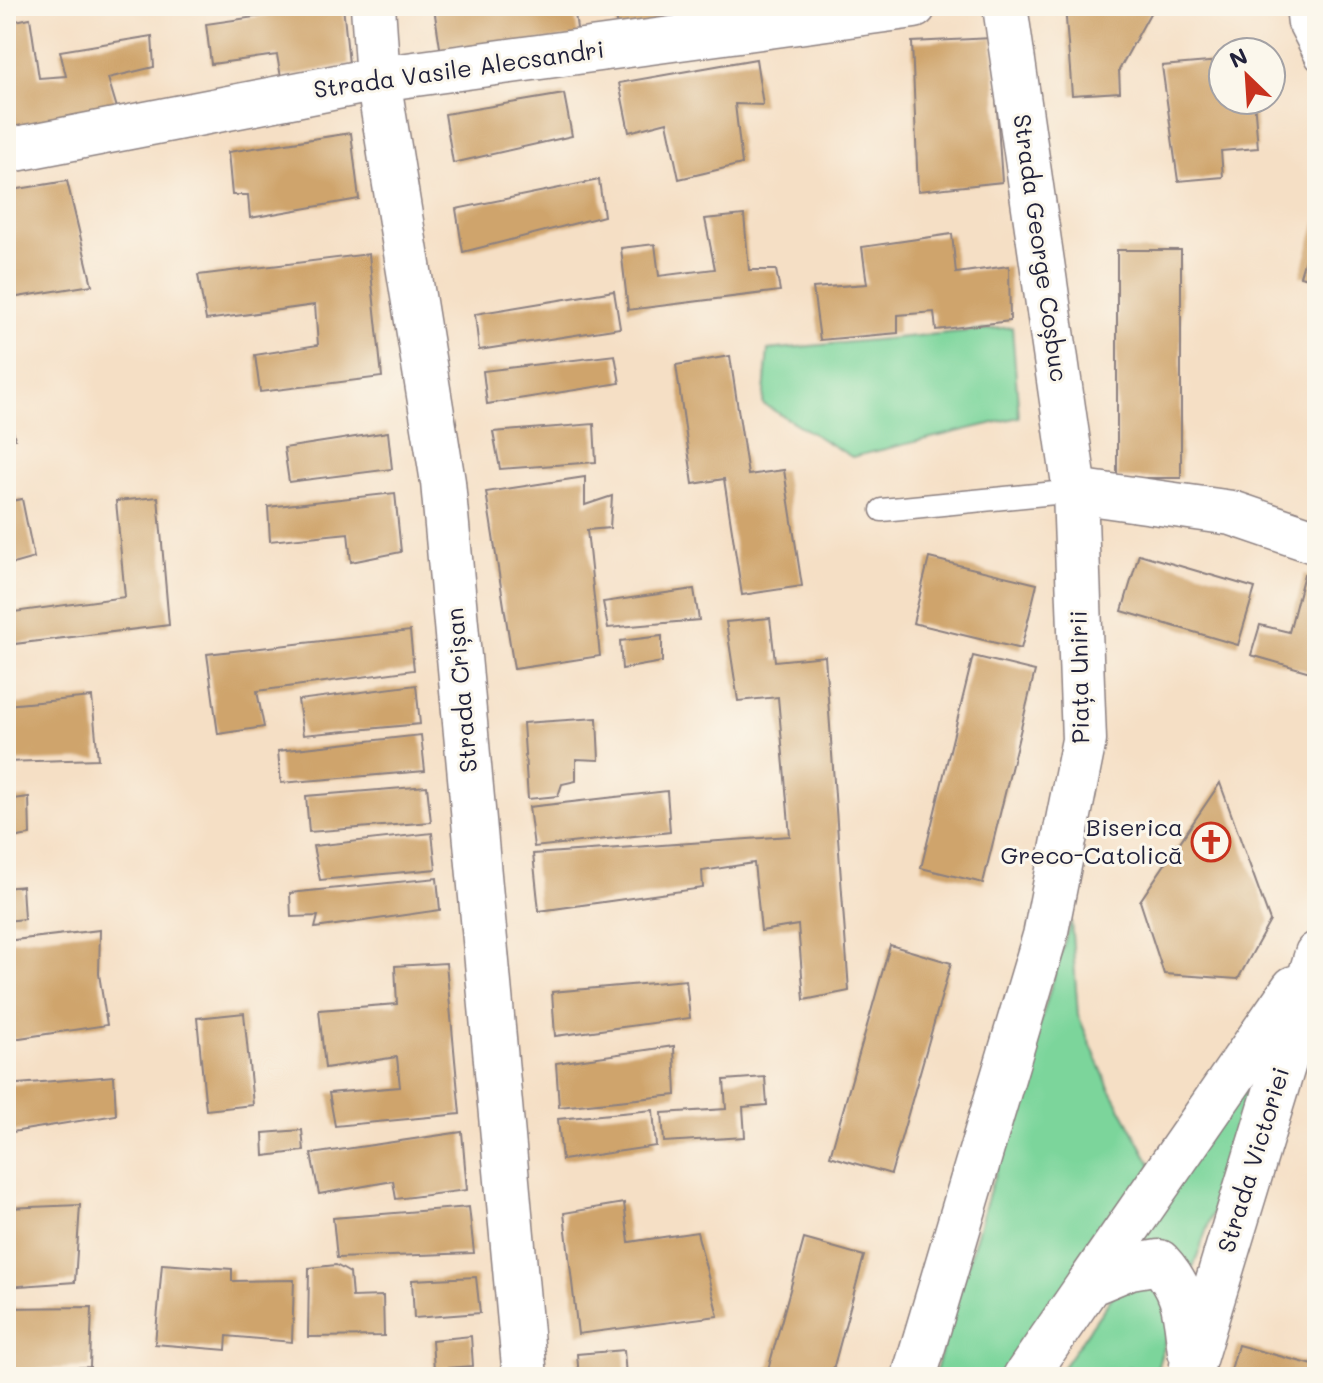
<svg xmlns="http://www.w3.org/2000/svg" width="1323" height="1383" font-family="Mali,sans-serif">
<style>
.green{fill:#7cd59b;stroke:#4f7c6b;stroke-width:2}
.building{fill:#cfa46c}
.lines{fill:none;stroke-linecap:round;stroke-linejoin:round}
.lane-casing{stroke:#8c8080;stroke-width:25}
.street-casing{stroke:#8c8080;stroke-width:47}
.lane{stroke:#fff;stroke-width:22}
.street{stroke:#fff;stroke-width:44}
.labels{text-anchor:middle;stroke-width:6;stroke-linejoin:round;paint-order:stroke}
.street-label{font-size:24px;fill:#22223b;stroke:#fbf7ec}
.poi-label{font-size:24px;fill:#22223b;stroke:#fbf7ec;text-anchor:end}
</style>
<rect width="100%" height="100%" fill="#fbf7ec"/>
<filter id="ink" filterUnits="userSpaceOnUse"><feTurbulence type="fractalNoise" baseFrequency=".0125" numOctaves="2"/><feDisplacementMap in="SourceGraphic" scale="16" xChannelSelector="R" yChannelSelector="G"/><feConvolveMatrix kernelMatrix="1 2 1 2 8 2 1 2 1" color-interpolation-filters="sRGB"/></filter>
<filter id="wash" filterUnits="userSpaceOnUse"><feTurbulence type="fractalNoise" baseFrequency=".006" numOctaves="4" result="noise"/><feDisplacementMap in="SourceGraphic" scale="32" xChannelSelector="R" yChannelSelector="G"/><feGaussianBlur stdDeviation="1.8" result="paint"/><feColorMatrix in="noise" values="0 0 0 0 0 0 0 0 0 0 0 0 0 0 0 0 0 1.4 0 .05"/><feComposite in="paint" operator="in"/></filter>
<g filter="url(#wash)">
<rect width="100%" height="100%" fill="#f5dfc5"/>
<g class="green">
<polygon points="1012,327 1019,417 852,457 763,404 768,350"/>
<polygon points="1071,920 1078,1015 1108,1085 1155,1172 1001,1377 934,1377"/>
<polygon points="1266,1061 1188,1282 1156,1241 1130,1242"/>
<polygon points="1138,1279 1162,1285 1176,1304 1155,1376 1128,1367 1125,1377 1056,1377 1117,1290"/>
</g>
<g id="blocks">
<g class="building">
<polygon points="332,6 343,6 349,64 281,77 277,55 211,64 206,24"/>
<polygon points="446,6 574,6 578,36 441,54 434,8"/>
<polygon points="614,6 696,6 698,18 617,30"/>
<polygon points="1065,6 1154,6 1119,70 1120,92 1072,95"/>
<polygon points="30,18 39,78 66,76 60,51 152,36 154,67 108,78 117,108 6,130 6,23"/>
<polygon points="992,38 1002,182 918,191 912,42"/>
<polygon points="756,59 763,105 735,104 742,164 679,179 667,122 629,132 619,83"/>
<polygon points="1220,61 1223,100 1254,100 1258,148 1221,151 1223,177 1178,181 1162,66"/>
<polygon points="564,94 572,136 453,163 445,114"/>
<polygon points="351,133 359,199 250,218 248,195 232,195 228,152"/>
<polygon points="599,180 604,216 463,252 456,209"/>
<polygon points="67,181 92,285 11,298 6,273 6,191"/>
<polygon points="744,215 749,270 776,270 780,291 628,310 621,248 655,244 659,276 715,269 705,219"/>
<polygon points="1316,222 1317,222 1317,280 1300,276"/>
<polygon points="952,234 956,273 1009,266 1010,321 936,330 934,312 898,315 898,333 820,340 813,288 867,284 862,247"/>
<rect x="1117" y="250" width="64" height="228"/>
<polygon points="369,254 382,377 260,392 255,355 318,345 315,305 206,320 198,275"/>
<polygon points="614,291 620,328 479,350 475,314"/>
<polygon points="615,355 620,383 487,404 483,371"/>
<polygon points="730,356 748,475 784,470 802,586 742,595 724,479 693,484 676,365"/>
<polygon points="6,404 15,439 6,441"/>
<polygon points="594,424 596,462 500,469 493,432"/>
<polygon points="388,432 392,469 289,482 284,448"/>
<polygon points="585,477 585,505 612,496 610,528 587,530 600,656 514,669 486,492"/>
<polygon points="395,493 401,552 351,562 348,533 270,541 268,507"/>
<polygon points="158,497 169,625 6,645 6,613 125,597 116,501"/>
<polygon points="22,499 34,558 6,566 6,502"/>
<polygon points="1139,554 1255,588 1238,645 1122,611"/>
<polygon points="929,558 1037,584 1021,649 913,623"/>
<polygon points="1304,574 1317,578 1317,674 1251,655 1260,625 1289,632"/>
<polygon points="694,589 699,620 608,628 603,602"/>
<polygon points="770,618 775,661 825,656 849,991 804,1000 798,925 761,931 754,863 702,871 703,888 539,911 533,854 790,836 778,697 738,701 726,622"/>
<polygon points="410,631 414,670 257,691 264,727 218,734 207,654"/>
<polygon points="662,636 662,662 622,669 620,641"/>
<polygon points="973,656 1035,671 983,883 921,868"/>
<polygon points="416,685 420,724 303,735 298,700"/>
<polygon points="92,697 98,759 6,762 6,705"/>
<polygon points="597,718 599,760 576,759 576,781 562,784 558,796 528,799 523,723"/>
<polygon points="421,735 425,771 281,783 278,751"/>
<polygon points="1220,783 1270,921 1238,979 1164,974 1140,901"/>
<polygon points="427,786 431,822 309,832 306,796"/>
<polygon points="667,791 670,832 534,847 529,807"/>
<polygon points="29,797 30,835 6,839 6,800"/>
<polygon points="432,833 436,869 320,880 313,846"/>
<polygon points="437,878 440,910 315,928 318,916 291,917 290,893"/>
<polygon points="22,886 24,919 6,921 6,888"/>
<polygon points="100,930 99,974 107,1025 6,1040 6,941"/>
<polygon points="890,945 951,963 891,1174 830,1156"/>
<polygon points="446,963 460,1114 335,1126 329,1093 400,1087 397,1057 325,1068 319,1010 397,1004 395,966"/>
<polygon points="686,980 690,1018 555,1036 552,992"/>
<polygon points="244,1013 253,1105 206,1110 197,1018"/>
<polygon points="674,1046 676,1095 559,1107 556,1063"/>
<polygon points="114,1076 116,1115 6,1133 6,1085"/>
<polygon points="765,1077 767,1105 743,1107 745,1137 664,1142 662,1113 726,1109 724,1080"/>
<polygon points="653,1110 656,1146 562,1160 558,1119"/>
<polygon points="302,1130 304,1151 264,1156 263,1133"/>
<polygon points="462,1132 467,1190 396,1199 393,1181 319,1194 311,1154"/>
<polygon points="624,1203 629,1242 697,1232 718,1316 578,1334 564,1213"/>
<polygon points="80,1205 75,1282 6,1287 6,1208"/>
<polygon points="469,1207 474,1253 337,1258 333,1218"/>
<polygon points="804,1239 864,1256 831,1377 766,1377"/>
<polygon points="162,1264 232,1269 232,1281 294,1280 292,1342 227,1336 226,1350 155,1344"/>
<polygon points="336,1265 350,1273 352,1297 383,1296 384,1336 308,1337 309,1268"/>
<polygon points="476,1277 480,1313 414,1318 412,1280"/>
<polygon points="1317,1301 1317,1327 1310,1325"/>
<polygon points="92,1307 90,1367 26,1370 26,1377 6,1377 6,1308"/>
<polygon points="471,1336 473,1366 434,1369 432,1340"/>
<polygon points="1238,1345 1317,1366 1317,1377 1229,1377"/>
<polygon points="624,1350 626,1377 579,1377 577,1354"/>
</g>
</g>
</g>
<g filter="url(#ink)">
<use href="#blocks" fill-opacity="0" stroke="#8c8080" stroke-width="2"/>
<g class="lines">
<g class="lane-casing">
<g id="lane">
<polyline points="1297,6 1299,24 1317,59"/>
<polyline points="882,510 1075,491"/>
</g>
</g>
<g class="street-casing">
<g id="street">
<polyline points="373,6 378,79 443,482 525,1377"/>
<polyline points="6,151 378,79 914,6"/>
<polyline points="1075,491 1232,513 1317,542"/>
<polyline points="1089,1284 1294,988"/>
<polyline points="1192,1366 1317,954"/>
<polyline points="914,1377 1045,936 1084,740 1075,491 1005,6"/>
<path d="M1025,1377L1089,1284L1130,1267L1159,1262C1186,1291 1185,1314 1190,1351"/>
</g>
</g>
<use href="#lane" class="lane"/>
<use href="#street" class="street"/>
</g>
</g>
<defs>
<g id="church-ring" transform="scale(2)"><circle r="9.5" fill="#fbf7ec" stroke="#c8321e" stroke-width="1.5"/><path d="M-1.2-6h2.4v3.5h3.3v2.4h-3.3V6h-2.4V-.1h-3.3v-2.4h3.3Z" fill="#c8321e"/></g>
</defs>
<g fill-rule="evenodd">
<use href="#church-ring" x="1211" y="842"/>
</g>
<g class="labels">
<g class="street-label">
<text transform="translate(459 70) rotate(-8)" y="8">Strada Vasile Alecsandri</text>
<text transform="translate(1040 248) rotate(82)" y="8">Strada George Coșbuc</text>
<text transform="translate(1080 677) rotate(-91)" y="8">Piața Unirii</text>
<text transform="translate(462 690) rotate(-95)" y="8">Strada Crișan</text>
<text transform="translate(1254 1160) rotate(-73)" y="8">Strada Victoriei</text>
</g>
<g class="poi-label">
<text x="1183" y="836">Biserica<tspan x="1183" dy="28">Greco-Catolică</tspan></text>
</g>
</g>
<rect width="1323" height="1383" fill="none" stroke="#fbf7ec" stroke-width="32"/>
<g transform="translate(1247 76) rotate(335)"><circle r="38" fill="#fbf7ec" stroke="#a4a2a5" stroke-width="2"/>
<path d="M0-6L14 30L0 20L-14 30Z" fill="#c8321e"/>
<text y="-12" font-size="22" font-weight="bold" text-anchor="middle" fill="#22223b">N</text>
</g>
</svg>
